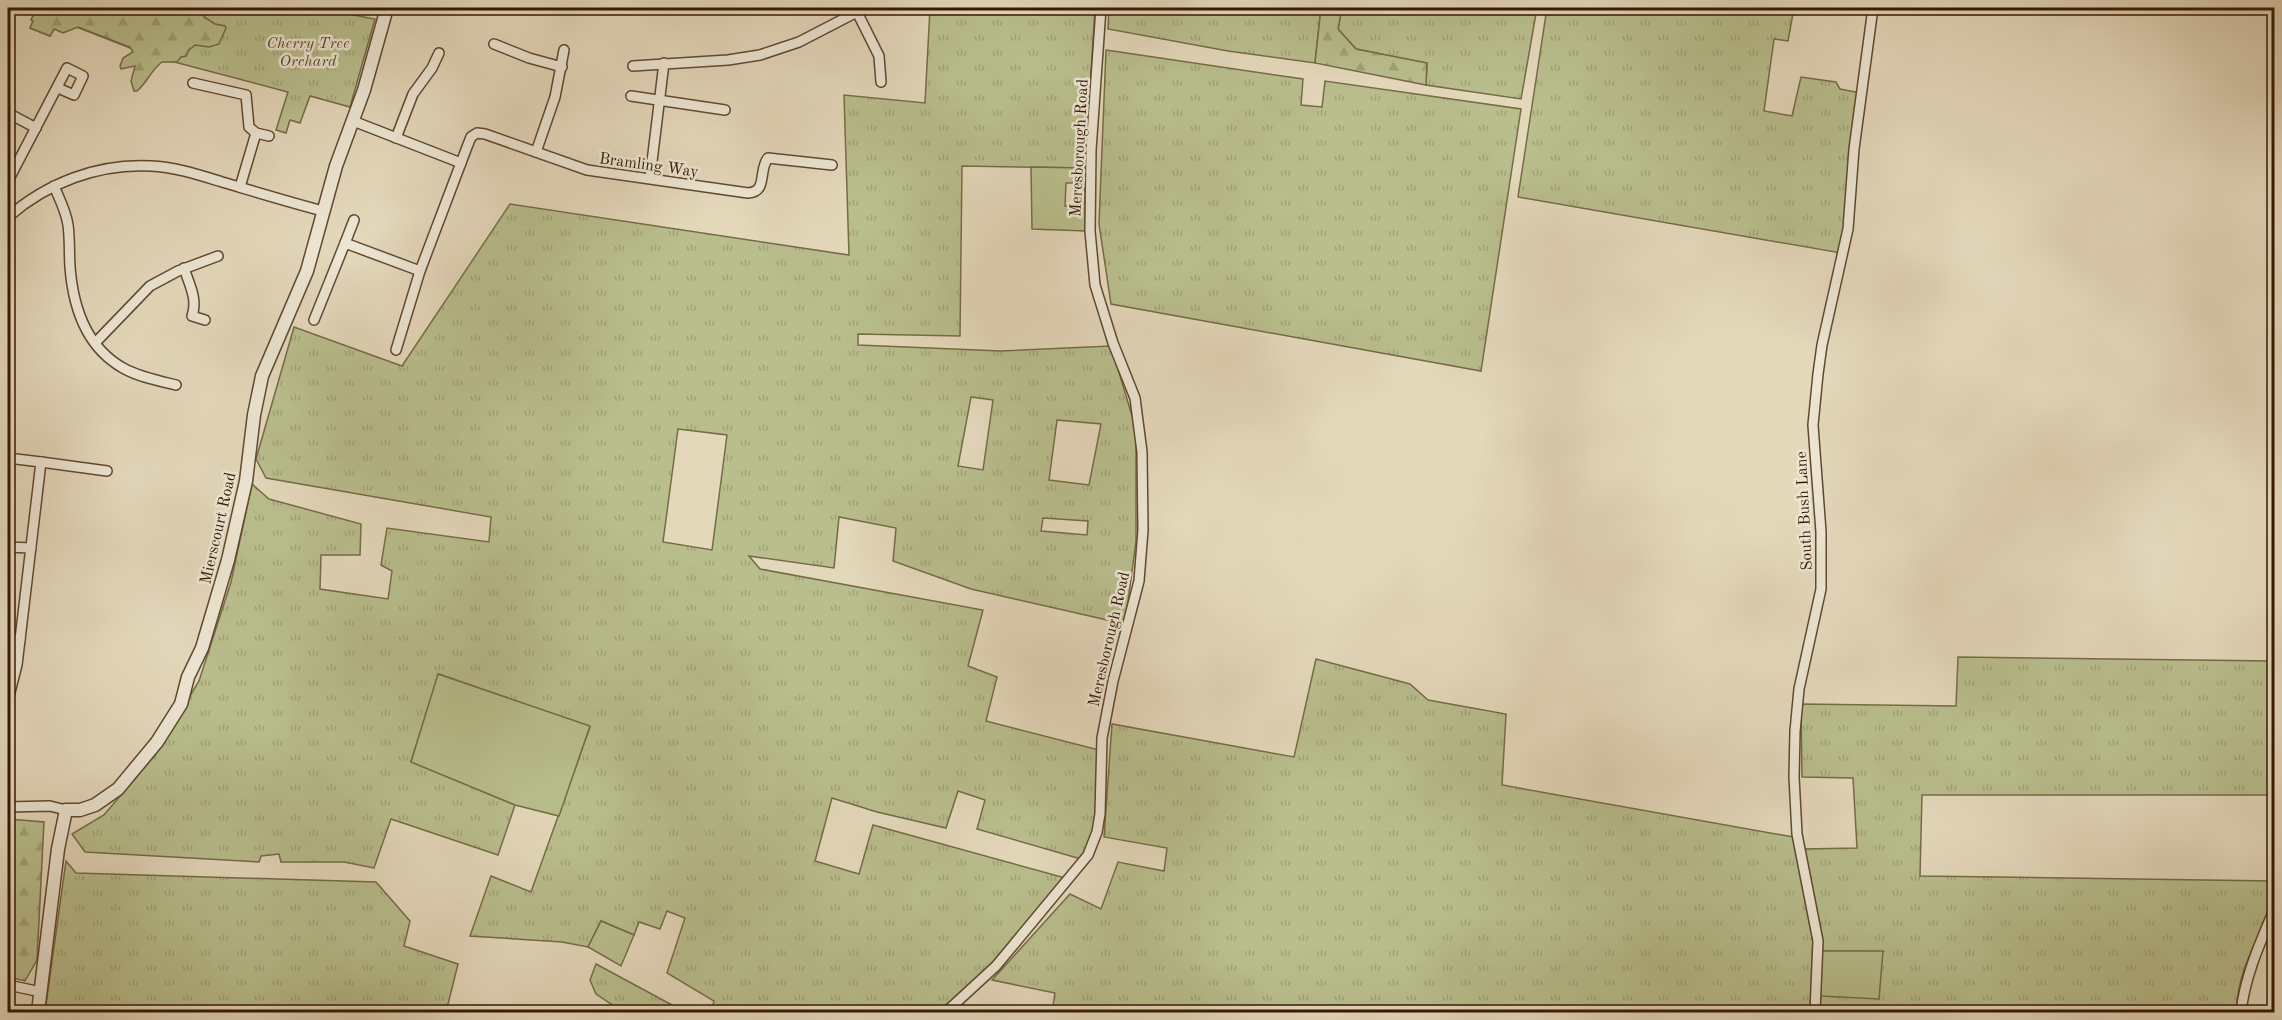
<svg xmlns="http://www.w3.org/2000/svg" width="2282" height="1020" font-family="'Old Standard TT',serif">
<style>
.grass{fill:url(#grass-tufts);stroke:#766b48;stroke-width:1.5;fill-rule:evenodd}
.forest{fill:url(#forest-firs);stroke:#766b48;stroke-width:1.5}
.garden{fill:#b9be8d;stroke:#766b48;stroke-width:1.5;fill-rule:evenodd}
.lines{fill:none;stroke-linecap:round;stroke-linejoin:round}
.minor-casing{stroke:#604831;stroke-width:12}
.tertiary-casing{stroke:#604831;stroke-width:15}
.minor{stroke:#ede6d3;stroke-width:9}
.tertiary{stroke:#ede6d3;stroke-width:12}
.labels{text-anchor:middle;stroke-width:5;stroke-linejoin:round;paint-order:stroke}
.park-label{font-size:16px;font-style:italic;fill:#5c4a2c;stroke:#ede6d3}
.street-label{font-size:16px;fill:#341803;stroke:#ede6d3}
</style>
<defs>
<pattern id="grass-tufts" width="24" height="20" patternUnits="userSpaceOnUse" patternTransform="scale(1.5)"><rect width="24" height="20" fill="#b9be8d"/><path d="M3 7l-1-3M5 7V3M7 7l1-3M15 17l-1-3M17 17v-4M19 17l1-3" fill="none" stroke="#a0a378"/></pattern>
<pattern id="forest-firs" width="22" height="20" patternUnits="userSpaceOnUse" patternTransform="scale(1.5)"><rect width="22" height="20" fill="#b9be8d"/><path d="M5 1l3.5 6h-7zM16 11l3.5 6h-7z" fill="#a0a378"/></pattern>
</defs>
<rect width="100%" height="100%" fill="#e4d8bb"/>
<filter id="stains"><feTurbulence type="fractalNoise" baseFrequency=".00333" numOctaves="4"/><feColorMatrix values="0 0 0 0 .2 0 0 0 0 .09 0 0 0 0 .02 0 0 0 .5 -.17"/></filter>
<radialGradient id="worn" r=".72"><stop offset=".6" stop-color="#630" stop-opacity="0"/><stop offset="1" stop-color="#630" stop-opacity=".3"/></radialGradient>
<g class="grass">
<polygon points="31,8 315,8 375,19 350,107 310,96 300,123 290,120 286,133 276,130 288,92 148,55 59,20 50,36 30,28 33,21 31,20 36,10"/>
<path d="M930,8L1095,9L1085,168L962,166L960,336L858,334V345L1001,351L1111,346L1136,429V541L1125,624L971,589L893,561L896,528L839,517L834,568L749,556L760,569L983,610L968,666L997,677L986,721L1099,750L1094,828L1081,859L977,829L985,800L958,791L946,828L877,812L832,798L815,861L859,874L873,825L1065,878L980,977L941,1012H711L714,1001L667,973L685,918L667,911L660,929L639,922L634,935L601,921L588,947L562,942L470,936L491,876L531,892L590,727L439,674L411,761L515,805L498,855L391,819L374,868L344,862H281L279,854L261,856L259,862L85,852L72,834L104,815L155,755L199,681L231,582L252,484L269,499L361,524L360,555H321L320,589L388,599L392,571L381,565L387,528L489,542L491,517L266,478L256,459L294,327L402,366L510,204L849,255L844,95L925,103ZM971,397L993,400L983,470L958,466ZM1057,420L1101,424L1089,485L1049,480ZM678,429L727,435L712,550L663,542ZM1043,518L1088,521L1087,535L1041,531Z"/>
<polygon points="1109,8 1321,8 1315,63 1228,51 1108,29"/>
<polygon points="1342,8 1537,8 1521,99 1426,85 1427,63 1356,49 1338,29"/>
<polygon points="1547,8 1794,8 1788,41 1774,39 1764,111 1792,116 1801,77 1836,82 1840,89 1861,93 1841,253 1518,197"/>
<polygon points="1106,50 1303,79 1301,105 1322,107 1325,81 1521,109 1481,371 1111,304 1099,224"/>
<path d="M1958,657L2274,661V795H1922L1920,876L2274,881C2274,913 2254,940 2244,970C2239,984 2237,998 2236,1012H1818L1820,996L1883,952L1819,951L1803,849L1857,848L1853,778L1802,777L1801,704L1956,706Z"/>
<polygon points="1316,659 1410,684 1428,700 1506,714 1502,785 1793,837 1813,941 1810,1012 1778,1012 1751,1007 1743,1012 1052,1012 1055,993 992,980 1070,894 1101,909 1118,862 1164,871 1167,848 1104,837 1112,724 1294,757"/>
<polygon points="66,861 76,873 376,882 410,921 404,946 458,964 446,1012 45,1012"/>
<polygon points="596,964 685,1012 623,1012 596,994 590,980"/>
</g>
<g class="forest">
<path d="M31,8H216L217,13L204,15V17L215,24L225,26L226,28L219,44L209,47L195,45L189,50L186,56L181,57L177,62H162C151,70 147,83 137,91H134L131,81L135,66L121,69L120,66L123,58L133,52L130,47L78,27L63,33L54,29L50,36L30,28L33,21L31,20L36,10Z"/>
<polygon points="1321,8 1342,8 1338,29 1356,49 1427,63 1426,85 1315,63"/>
<polygon points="8,819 44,822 37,960 25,981 8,977"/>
</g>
<g class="garden">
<path d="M1031,167L1085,168V231L1032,229ZM1066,183H1074L1073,192H1079L1078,200H1082V206H1065Z"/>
<polygon points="438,674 590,726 559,816 515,805 411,762"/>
<polygon points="601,921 634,935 621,966 588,947"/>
<polygon points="1819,951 1883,951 1879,999 1820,996"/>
</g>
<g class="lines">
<g class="minor-casing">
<g id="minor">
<polyline points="494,44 529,58 562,67"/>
<polyline points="633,66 728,60 760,55 799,42 857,12 879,56 881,82"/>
<polyline points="193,83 246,95 249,127 256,133 269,136"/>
<polyline points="631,96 725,110"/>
<polyline points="8,113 36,128"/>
<polyline points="353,121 461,163"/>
<polyline points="396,138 413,94 432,68 439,53"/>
<polyline points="536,152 555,97 564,50"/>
<polyline points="650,178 664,63"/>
<polyline points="8,181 67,68 83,76 74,95 58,88"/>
<path d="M54,186C59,198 66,211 68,225C70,239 69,253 70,267C73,306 86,347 123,368C139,377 159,381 176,385"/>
<polyline points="240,187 256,133"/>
<path d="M8,217C47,183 98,163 151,166C175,167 199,175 222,182C256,192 289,202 323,211"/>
<polyline points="345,243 354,220"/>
<path d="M184,268C189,284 198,299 192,316L205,320"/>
<polyline points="314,320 345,243 420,271"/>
<polyline points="95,343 150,286 178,271 218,256"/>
<path d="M396,350L420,271L467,147L471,137L477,133L485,134L587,170L748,193C768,192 758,170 768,158L832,165"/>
<polyline points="8,458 41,462 17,665 8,700"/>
<polyline points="41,462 107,471"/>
<polyline points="8,547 31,548"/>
<polyline points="8,639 20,640"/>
<polyline points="8,807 50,806 66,810"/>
<polyline points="8,985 41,992"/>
<polyline points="946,1012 996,966 1088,855 1097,832 1100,814 1102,738 1113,681 1139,581 1143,530 1142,452 1135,398 1113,343 1095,285 1090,231 1091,150 1101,8"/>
<polyline points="1815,1012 1818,941 1797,834 1794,777 1795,731 1799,689 1821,589 1821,532 1813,425 1818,374 1822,345 1848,229 1854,149 1873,8"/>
<path d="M2241,1012C2245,976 2260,943 2274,910"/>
</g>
</g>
<g class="tertiary-casing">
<polyline id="tertiary" points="38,1012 58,849 66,810 80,810 95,805 118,789 157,742 181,704 188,677 202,648 228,560 246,481 254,415 262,376 307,271 336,166 364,90 387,8"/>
</g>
<use href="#minor" class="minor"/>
<use href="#tertiary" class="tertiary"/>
</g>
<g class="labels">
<g class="park-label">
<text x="308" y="48">Cherry Tree<tspan x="308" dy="18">Orchard</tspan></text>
</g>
<g class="street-label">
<text transform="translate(1078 148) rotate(-87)" y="6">Meresborough Road</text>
<text transform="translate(649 164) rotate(8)" y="6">Bramling Way</text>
<text transform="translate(1803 511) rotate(-93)" y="6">South Bush Lane</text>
<text transform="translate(217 528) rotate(-77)" y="6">Mierscourt Road</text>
<text transform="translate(1108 639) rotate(-77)" y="6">Meresborough Road</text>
</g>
</g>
<rect width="2282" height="1020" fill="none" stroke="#e4d8bb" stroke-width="30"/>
<rect x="9" y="9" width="2264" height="1002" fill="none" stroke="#341803" stroke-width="3"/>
<rect x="15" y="15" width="2252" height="990" fill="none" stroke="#341803" stroke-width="1.5"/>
<rect width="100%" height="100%" filter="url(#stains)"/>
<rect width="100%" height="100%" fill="url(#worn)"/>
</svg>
